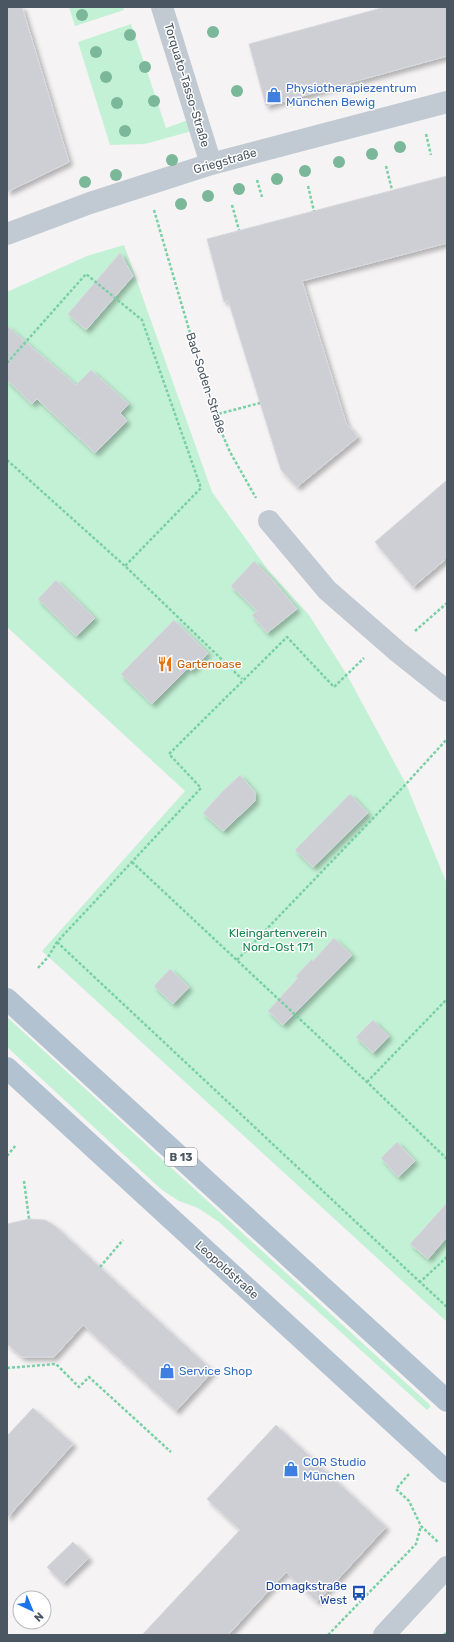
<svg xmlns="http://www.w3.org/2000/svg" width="454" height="1642" font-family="Rubik,sans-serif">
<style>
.green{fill:#c3f1d5}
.building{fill:#cdcfd5;stroke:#d7d9de;filter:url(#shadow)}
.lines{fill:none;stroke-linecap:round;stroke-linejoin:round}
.path{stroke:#7ad0a6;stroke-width:2.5;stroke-dasharray:3 2;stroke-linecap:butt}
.minor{stroke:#c1cad2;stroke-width:22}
.tertiary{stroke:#c1cad2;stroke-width:22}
.primary{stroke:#b3c2d1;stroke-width:22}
.tree{fill:#7bb799}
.labels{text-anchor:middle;stroke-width:3;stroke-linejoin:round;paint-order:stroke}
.shield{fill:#fff;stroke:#808990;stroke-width:1}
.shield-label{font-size:11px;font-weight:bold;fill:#4a5661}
.street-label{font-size:12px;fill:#4a5661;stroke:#fff}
.shop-label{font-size:12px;fill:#366cbe;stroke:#fff;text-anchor:start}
.food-label{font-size:12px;fill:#c56008;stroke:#fff;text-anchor:start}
.park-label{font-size:12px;fill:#17864f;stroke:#fff}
.transit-label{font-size:12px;fill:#164399;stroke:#fff;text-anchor:end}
</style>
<defs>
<filter id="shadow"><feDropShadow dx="3.5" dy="3.5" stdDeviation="2" flood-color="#0004"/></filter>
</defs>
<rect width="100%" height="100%" fill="#f5f3f3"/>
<g class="green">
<polygon points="69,7 123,7 124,10 75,26"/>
<polygon points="131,24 166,128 188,120 192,131 145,144 110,145 78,42"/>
<polygon points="124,245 212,492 268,570 309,615 347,675 406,784 447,884 447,1322 42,951 185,791 7,627 7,292 87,256"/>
<polygon points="7,1017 431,1406 427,1410 219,1222 198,1208 179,1201 162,1190 7,1047"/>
</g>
<g class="building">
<polygon points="7,7 22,7 69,162 7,192"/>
<polygon points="385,7 447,7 447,56 266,106 249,44"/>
<polygon points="447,176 447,243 302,281 346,423 358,437 297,487 281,470 228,300 224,302 207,239"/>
<polygon points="120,253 133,276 86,330 68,314"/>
<polygon points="7,326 76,385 91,370 129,404 120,413 127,421 95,453 37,399 32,404 7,380"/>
<polygon points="447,480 447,558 413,587 375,542"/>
<polygon points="254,561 271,578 297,609 267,633 252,615 257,611 231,586"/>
<polygon points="56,580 95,618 76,636 38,599"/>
<polygon points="174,620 208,653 191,671 188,668 152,704 121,674"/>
<polygon points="240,775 255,792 255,801 223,831 203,813 222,792"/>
<polygon points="350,794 368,813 313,867 295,850"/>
<polygon points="334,938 352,955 283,1025 268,1011 298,978 296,976 312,959 313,961"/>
<polygon points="170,969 189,987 173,1004 154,986"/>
<polygon points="373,1020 389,1036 373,1053 356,1037"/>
<polygon points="397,1142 415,1161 398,1177 381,1158"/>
<polygon points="447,1203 447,1237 428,1259 410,1244"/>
<polygon points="29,1219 45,1220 55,1226 213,1371 176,1411 83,1325 54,1357 22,1357 7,1344 7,1224"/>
<polygon points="33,1408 73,1444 7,1518 7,1436"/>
<polygon points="276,1425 386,1527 317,1602 286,1572 228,1635 142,1635 240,1530 207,1499"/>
<polygon points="73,1542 89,1558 63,1583 47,1567"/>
</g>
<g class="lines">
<g class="path">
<polyline points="426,134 431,155"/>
<polyline points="386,166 392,190"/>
<polyline points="257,180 262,197"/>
<polyline points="308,186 314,211"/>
<polyline points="232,205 239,230"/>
<polyline points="154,210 214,415 230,452 256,498"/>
<polyline points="7,363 86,274 142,320 201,488 125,566"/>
<polyline points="214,415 260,403"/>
<polyline points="7,460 125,566 242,679"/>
<polyline points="446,559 447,561"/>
<polyline points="415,631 447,603"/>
<polyline points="132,862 367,1082 447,1159"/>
<polyline points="57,942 420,1282"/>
<polyline points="237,960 406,784 447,739"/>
<polyline points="38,968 48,957 57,942 201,788 169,754 287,637 334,687 364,658"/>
<polyline points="367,1082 447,999"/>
<polyline points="7,1156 16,1145"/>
<polyline points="24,1181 29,1219"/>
<polyline points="447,1257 420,1282 447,1307"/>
<polyline points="100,1267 123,1240"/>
<polyline points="7,1368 56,1364 79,1387 89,1377 171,1452"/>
<polyline points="409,1474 396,1489 409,1501 421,1526 438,1542"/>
<polyline points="328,1635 416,1544 421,1526"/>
<polyline points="444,1635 447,1632"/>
</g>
<g class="minor">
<polyline points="162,7 211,164"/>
<polyline points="7,234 90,203 211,164 447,102"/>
<polyline points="269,521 327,590 398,652 447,691"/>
</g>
<polyline class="tertiary" points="384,1635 447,1567"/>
<g class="primary">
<polyline points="7,999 447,1401"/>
<polyline points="7,1068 447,1472"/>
</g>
</g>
<g class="tree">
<circle cx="82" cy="15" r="6"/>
<circle cx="213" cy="32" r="6"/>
<circle cx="130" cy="35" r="6"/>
<circle cx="96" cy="52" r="6"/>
<circle cx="145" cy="67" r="6"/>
<circle cx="106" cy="77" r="6"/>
<circle cx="237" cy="91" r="6"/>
<circle cx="154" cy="101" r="6"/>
<circle cx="117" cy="103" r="6"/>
<circle cx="125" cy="131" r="6"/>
<circle cx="400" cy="147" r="6"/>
<circle cx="372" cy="154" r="6"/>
<circle cx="172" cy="160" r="6"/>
<circle cx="339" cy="162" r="6"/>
<circle cx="305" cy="171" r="6"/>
<circle cx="116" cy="175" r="6"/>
<circle cx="277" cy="179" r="6"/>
<circle cx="85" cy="182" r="6"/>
<circle cx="239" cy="189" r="6"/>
<circle cx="208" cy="196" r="6"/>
<circle cx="181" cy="204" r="6"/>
</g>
<defs>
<g id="shop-bare" transform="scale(1.2)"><path d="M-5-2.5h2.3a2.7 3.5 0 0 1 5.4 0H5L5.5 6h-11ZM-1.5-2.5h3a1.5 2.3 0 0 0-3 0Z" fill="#3f7fe0" stroke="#fff" stroke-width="2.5" paint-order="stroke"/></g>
<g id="restaurant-bare" transform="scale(1.2)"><path d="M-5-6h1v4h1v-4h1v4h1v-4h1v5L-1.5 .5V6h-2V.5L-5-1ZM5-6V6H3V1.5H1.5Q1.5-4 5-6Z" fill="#e8710a" stroke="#fff" stroke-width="2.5" paint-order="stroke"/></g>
<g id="bus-bare" transform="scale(1.2)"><path d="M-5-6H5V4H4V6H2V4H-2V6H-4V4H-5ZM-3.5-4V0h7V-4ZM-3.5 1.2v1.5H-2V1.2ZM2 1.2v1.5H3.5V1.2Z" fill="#1a4fb4" stroke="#fff" stroke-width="2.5" paint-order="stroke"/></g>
</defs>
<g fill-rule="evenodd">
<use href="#shop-bare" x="274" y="95"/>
<use href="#restaurant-bare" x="165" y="664"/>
<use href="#shop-bare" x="167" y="1371"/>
<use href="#shop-bare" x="291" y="1469"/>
<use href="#bus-bare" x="359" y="1593"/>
</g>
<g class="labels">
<rect class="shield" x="165" y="1148" width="32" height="18" rx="3"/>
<g class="shield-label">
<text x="181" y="1161">B 13</text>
</g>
<g class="street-label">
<text transform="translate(187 85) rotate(73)" y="4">Torquato-Tasso-Straße</text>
<text transform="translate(225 161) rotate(-16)" y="4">Griegstraße</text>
<text transform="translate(206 383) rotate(72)" y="4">Bad-Soden-Straße</text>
<text transform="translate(227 1270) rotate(42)" y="4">Leopoldstraße</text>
</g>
<g class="shop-label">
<text x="286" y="92">Physiotherapiezentrum<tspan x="286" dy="14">München Bewig</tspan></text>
<text x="179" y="1375">Service Shop</text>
<text x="303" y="1466">COR Studio<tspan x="303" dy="14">München</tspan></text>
</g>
<g class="food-label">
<text x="177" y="668">Gartenoase</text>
</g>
<g class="park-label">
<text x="278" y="937">Kleingartenverein<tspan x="278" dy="14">Nord-Ost 171</tspan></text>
</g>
<g class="transit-label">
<text x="347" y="1590">Domagkstraße<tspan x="347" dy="14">West</tspan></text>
</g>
</g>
<rect width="454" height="1642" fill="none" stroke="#4a5661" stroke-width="16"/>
<g transform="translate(32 1610) rotate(136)"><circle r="19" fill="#ffffff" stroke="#b7bbc0"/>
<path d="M0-3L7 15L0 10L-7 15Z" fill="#1a73e8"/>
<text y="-6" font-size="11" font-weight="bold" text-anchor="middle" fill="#4a5661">N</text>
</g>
</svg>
